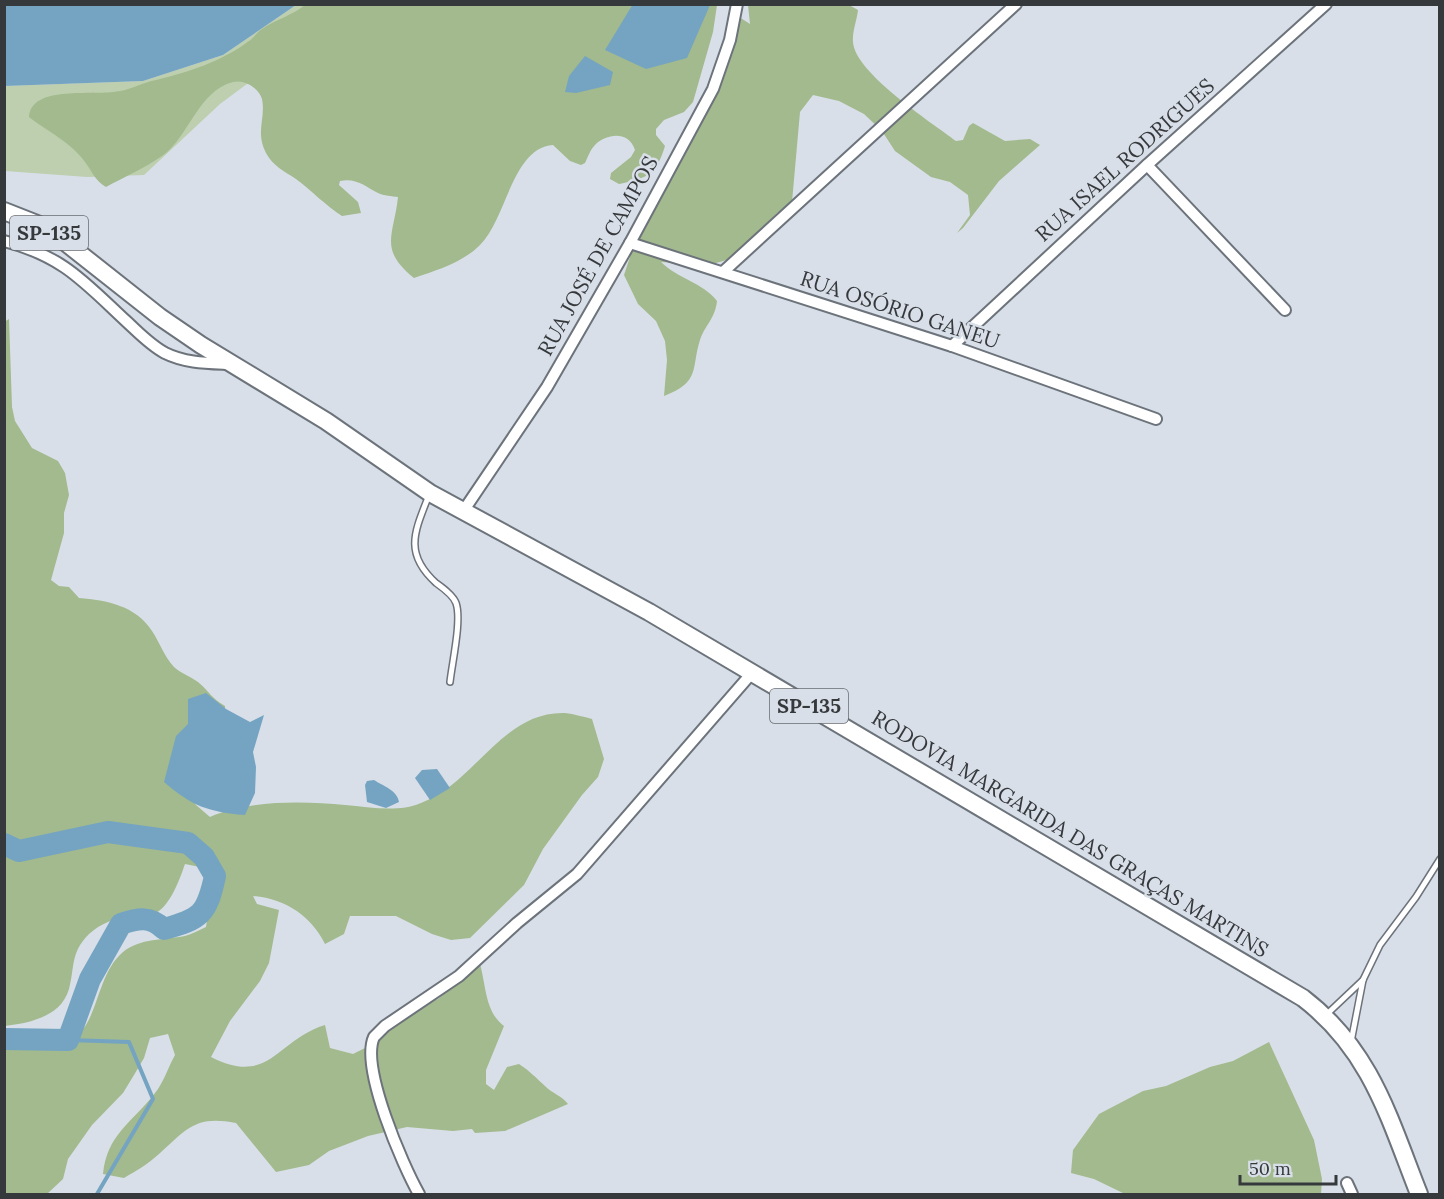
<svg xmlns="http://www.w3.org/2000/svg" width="1444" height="1199" font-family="Lora,serif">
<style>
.green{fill:#bdcfaf}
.forest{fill:#a2ba8d}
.water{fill:#74a4c2}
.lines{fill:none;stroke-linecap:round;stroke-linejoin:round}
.stream{stroke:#74a4c2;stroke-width:4}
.river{stroke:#74a4c2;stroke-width:22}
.lane-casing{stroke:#6c737b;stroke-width:8}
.street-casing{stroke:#6c737b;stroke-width:14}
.primary-casing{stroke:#6c737b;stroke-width:20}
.lane{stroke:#fff;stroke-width:5}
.street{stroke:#fff;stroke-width:10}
.primary{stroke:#fff;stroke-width:16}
.labels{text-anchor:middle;stroke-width:5;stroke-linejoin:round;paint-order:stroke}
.shield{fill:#d8dfe8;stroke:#676b70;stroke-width:1.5}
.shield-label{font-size:20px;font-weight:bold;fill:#36393c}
.street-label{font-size:21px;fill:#36393c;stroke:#d8dfe8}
</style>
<rect width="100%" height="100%" fill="#d8dfe8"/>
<polygon class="green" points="296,5 340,5 291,51 220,104 144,175 87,177 5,171 4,86 143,81 223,55"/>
<g class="forest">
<path d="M305,5H717L713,32L693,102L684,112L664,120L656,129V135L665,146C656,175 648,178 619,184L610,179L611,173L631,157L635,150C629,131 607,133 595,145C590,150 588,157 585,163L581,165L570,161L553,145C512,148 507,218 480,245C462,263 437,270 414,278C378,249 394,235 398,197C392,196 384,196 378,193C364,186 357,178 340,181L339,185L358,202L361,213L342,216C325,205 312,191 296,179C284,171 273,166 266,153C255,132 266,118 262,99C259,88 244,79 233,82C198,91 189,137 162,156C145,168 124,177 106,187C95,181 92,171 85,162C71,142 48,132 29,117C31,86 88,95 113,92C129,91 141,83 156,80C188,72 221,62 249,41C254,38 256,33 262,29C275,20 293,15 305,5Z"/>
<path d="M748,5H849L858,10C857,20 852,32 853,42C855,73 931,122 956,141L963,140L969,126L973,123L1005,141L1030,139L1040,145L999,181L963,228L957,233L970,215L968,195L950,182L931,177L895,151L882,131L864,114L839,101L813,95L800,112L792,202L777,213L730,259L709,265L661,262C678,279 702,282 717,301C715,319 705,325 700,340C691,368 701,382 664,396L667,360L665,341L656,321L638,304L624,275L640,227L698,115L727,31L736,15L750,24Z"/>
<path d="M9,319L12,407L15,421L32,448L58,461L65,473L69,495L64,513V533L51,580L59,586L69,587L79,598C107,600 136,606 152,631C160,643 164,656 174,667C180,673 190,676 198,682C209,691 210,697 225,706V715L188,793L196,805L210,817C247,800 304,801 345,805C370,807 397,813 421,803C475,783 502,711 565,713C574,714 584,717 592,719L604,759L598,777L582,795L543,849L524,885L470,938L451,940L432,934L396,916H350L344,934L325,944C311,916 286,899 253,896L257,904L279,910L269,963L260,981L230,1021L211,1057C270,1087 276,1040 325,1025L330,1048L353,1054L373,1044L404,1012L438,999L480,964C486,985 485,1012 504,1026L486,1070V1084L494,1090L507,1067L519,1064C530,1071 536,1078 545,1086C553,1094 561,1095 568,1104L505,1131L475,1133L472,1129L453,1131L407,1127L368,1136L329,1151L309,1165L276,1172L236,1123C195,1115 187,1129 159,1154C148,1164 136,1171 124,1178L103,1174C107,1134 132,1123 155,1093C164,1082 168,1067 175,1055L168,1034L150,1038L144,1058L134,1075L123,1093L92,1125L68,1159L63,1179L47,1194H5V1049C26,1047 53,1052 73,1039C99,1022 96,975 123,952C140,938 164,940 185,936C192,934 199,930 206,927L212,887L205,868L185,864C179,881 169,911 149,916C144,917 136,916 131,916C116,917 100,924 89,934C70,953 75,967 69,989C61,1017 29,1023 5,1026L4,322Z"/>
<polygon points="1269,1042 1314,1140 1322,1179 1321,1194 1125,1194 1094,1179 1071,1173 1073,1150 1099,1114 1143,1091 1166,1086 1210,1067 1233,1061"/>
</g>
<g class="water">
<polygon points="633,4 710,4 710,5 687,58 646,69 605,50"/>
<polygon points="4,5 5,4 296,5 223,55 143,81 5,86"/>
<polygon points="585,56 613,72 610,85 576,93 565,92 569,76"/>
<path d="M206,693L226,709L250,722L264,715L253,752L256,767L255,793L245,815C208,812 192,806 164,782L176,736L188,724V699Z"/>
<polygon points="437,769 450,788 430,800 415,778 422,770"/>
<path d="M374,780C383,786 397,790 399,802L386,808L367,802L365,785L367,781Z"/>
</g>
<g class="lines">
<polyline class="stream" points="68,1040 129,1042 153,1099 97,1194"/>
<path class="river" d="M4,844L19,851L108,832L188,843L204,857L215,876C207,914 201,919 164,929C150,916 139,918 121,924L90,979L68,1040L4,1039"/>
<g class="lane-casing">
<g id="lane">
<path d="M429,495C415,531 403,553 436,583C443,588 453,595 456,603C462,620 452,663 450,682"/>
<polyline points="1326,1015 1363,980"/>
<polyline points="1351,1042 1363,980 1380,945 1416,897 1440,859"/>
</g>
</g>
<g class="street-casing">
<g id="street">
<polyline points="1147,165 1285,310"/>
<path d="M4,241C63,256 84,282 126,321C138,332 150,345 165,353C185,363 207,363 229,364"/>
<polyline points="630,243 952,346 1156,419"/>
<polyline points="723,272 1016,4"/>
<polyline points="952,346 1147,165 1326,4"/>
<polyline points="462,513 547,387 630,243 713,89 730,40 737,4"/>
<polyline points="1347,1183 1352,1194"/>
<path d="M419,1194C403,1166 360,1067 374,1037L385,1026L459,976L517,923L577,874L751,674"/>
</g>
</g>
<g class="primary-casing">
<path id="primary" d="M4,211L37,224L65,242L160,317L201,345L326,421L430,493L649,612L1303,998C1371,1050 1389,1118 1419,1194"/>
</g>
<use href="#lane" class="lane"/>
<use href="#street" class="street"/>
<use href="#primary" class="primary"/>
</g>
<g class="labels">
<g class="shield">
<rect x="10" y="216" width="78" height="34" rx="4.5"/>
<rect x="770" y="689" width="78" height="34" rx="4.5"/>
</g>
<g class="shield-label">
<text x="49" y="240">SP-135</text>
<text x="809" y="713">SP-135</text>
</g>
<g class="street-label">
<text transform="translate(1125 160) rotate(-42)" y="7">RUA ISAEL RODRIGUES</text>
<text transform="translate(598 256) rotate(-61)" y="7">RUA JOSÉ DE CAMPOS</text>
<text transform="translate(900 310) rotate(18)" y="7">RUA OSÓRIO GANEU</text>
<text transform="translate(1070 834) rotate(31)" y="7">RODOVIA MARGARIDA DAS GRAÇAS MARTINS</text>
</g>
</g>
<rect width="1444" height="1199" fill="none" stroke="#36393c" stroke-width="12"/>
<path d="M1240 1175v9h96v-9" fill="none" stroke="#36393c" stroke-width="3"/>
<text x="1249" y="1175" font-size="18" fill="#36393c" stroke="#d8dfe8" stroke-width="4.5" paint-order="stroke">50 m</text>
</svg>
